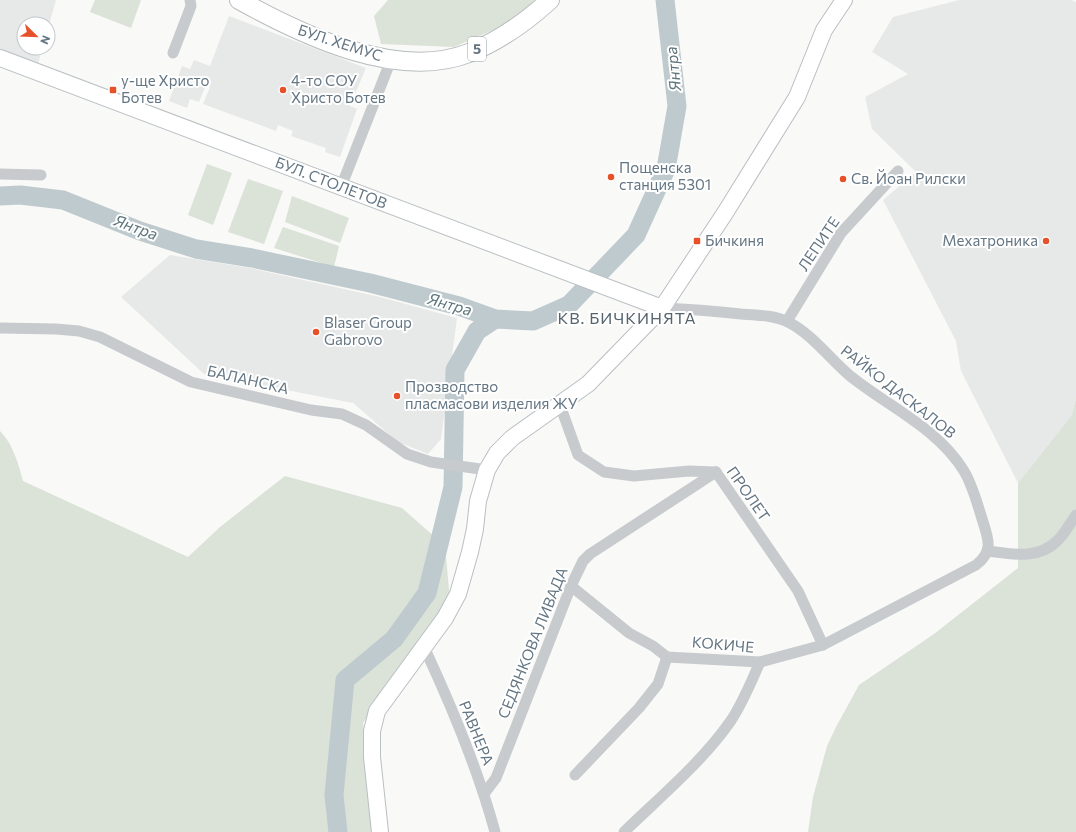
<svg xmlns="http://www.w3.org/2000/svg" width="1076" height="832" font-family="Commissioner,sans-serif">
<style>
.built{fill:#e7e8e8}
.green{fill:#dbe2d8}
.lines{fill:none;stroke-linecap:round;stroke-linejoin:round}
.river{stroke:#bfcace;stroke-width:19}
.secondary-casing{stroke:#b9bfc3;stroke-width:18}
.primary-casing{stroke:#b8bdc0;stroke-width:20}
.street{stroke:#c7cbce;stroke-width:11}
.secondary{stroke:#fff;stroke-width:16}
.primary{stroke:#fff;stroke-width:18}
.poi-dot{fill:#e75129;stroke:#fff;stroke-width:1.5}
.labels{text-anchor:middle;stroke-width:4;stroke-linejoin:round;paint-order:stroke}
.shield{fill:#fff;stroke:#929fa8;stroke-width:1}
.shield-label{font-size:14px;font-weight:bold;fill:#647683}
.street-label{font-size:15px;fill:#647683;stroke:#fff}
.poi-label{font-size:15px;fill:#647683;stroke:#fff;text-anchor:start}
.water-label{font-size:16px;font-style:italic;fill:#5e757c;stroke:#fff}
.neighbourhood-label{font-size:16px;letter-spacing:1px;fill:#56646e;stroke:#fff}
</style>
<rect width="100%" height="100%" fill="#f9f9f7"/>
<g class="built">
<polygon points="0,0 56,0 48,28 48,24 24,24 24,48 42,48 38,65 0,51"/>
<polygon points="959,0 1071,0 1076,2 1076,398 1072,415 1018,483 961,371 956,341 883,200 916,172 872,129 865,97 908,74 872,52 893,17"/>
<polygon points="229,16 366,68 350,106 357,109 340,157 325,152 326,148 291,136 293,131 278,125 276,131 203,104 210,87 206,85 199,102 190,99 187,108 169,101 182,66 190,69 194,60 210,66"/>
<polygon points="170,255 250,268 380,297 457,318 441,439 428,454 398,442 353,403 204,374 121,297"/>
</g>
<g class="green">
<polygon points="95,0 141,0 131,28 90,12"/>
<polygon points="388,0 534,0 530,5 500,27 454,47 381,44 374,16"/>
<polygon points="207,164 232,173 213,225 188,215"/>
<polygon points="248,179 283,191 264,244 228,232"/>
<polygon points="292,196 349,218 340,243 285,222"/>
<polygon points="283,227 339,246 334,267 274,248"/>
<polygon points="1076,398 1076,832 808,832 813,797 827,746 836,727 859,685 934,634 1018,568 1018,483 1072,415"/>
<path d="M0,431C13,444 18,463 23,481L188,557L220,527L285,476L402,508L445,546L450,600L363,723L380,832H0Z"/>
</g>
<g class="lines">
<g class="river">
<polyline points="0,196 20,195 63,200 140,231 196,249 252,258 370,283 459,306 495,319 533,321 569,305 636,235 666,169 677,106 665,0"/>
<polyline points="338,832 334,795 345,680 394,639 427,593 453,487 455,370 477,331 495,319"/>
</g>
<g class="secondary-casing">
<g id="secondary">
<polyline points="0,58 662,308"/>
<polyline points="380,832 372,757 372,731 377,711 445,618 458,594 470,552 475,529 478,501 487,470 497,453 512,438 588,384 662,308 725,213 797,97 824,30 844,0"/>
</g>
</g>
<g class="primary-casing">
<path id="primary" d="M239,0C302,35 397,81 469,53C499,41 526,22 550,0"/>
</g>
<g class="street">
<polyline points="173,53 191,6 190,0"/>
<polyline points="0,174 41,175"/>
<polyline points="341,187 391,60"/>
<path d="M662,308C688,309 714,311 741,314C755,315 774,315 788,322C812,334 829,358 849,375C887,406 938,428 964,471C973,486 978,506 983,522C989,540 993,552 976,565L823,645L760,662L667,657"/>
<polyline points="787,321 841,233 898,171"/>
<polyline points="0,328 56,329 79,331 100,337 191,382 311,410 342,414 366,425 407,454 431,462 487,470"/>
<polyline points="560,405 578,455 604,472 634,476 689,471 716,472"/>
<polyline points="716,472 798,591 823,645"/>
<path d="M988,551C1012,554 1038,560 1057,541C1065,534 1070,523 1076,515"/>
<polyline points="571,586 629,633 653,646 667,657"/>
<path d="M424,647C452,707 478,769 495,832"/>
<polyline points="575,775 639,708 658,684 667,657"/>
<polyline points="484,794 496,778 571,586 583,561 590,554 716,472"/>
<path d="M624,832C660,797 701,763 730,722C743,703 751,682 760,662"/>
</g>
<use href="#secondary" class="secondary"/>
<use href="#primary" class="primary"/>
</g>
<g class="poi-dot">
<rect x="109" y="86" width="8" height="8" rx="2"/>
<circle cx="283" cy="90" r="4"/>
<circle cx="611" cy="177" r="4"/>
<circle cx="843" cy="179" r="4"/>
<rect x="693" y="237" width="8" height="8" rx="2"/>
<circle cx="1046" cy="241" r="4"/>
<circle cx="316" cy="332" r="4"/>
<circle cx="397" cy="396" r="4"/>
</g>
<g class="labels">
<rect class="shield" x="468" y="37" width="18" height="24" rx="3"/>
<g class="shield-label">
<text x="477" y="54">5</text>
</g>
<g class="street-label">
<text transform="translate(340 43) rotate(18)" y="5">БУЛ. ХЕМУС</text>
<text transform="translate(331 183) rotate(21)" y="5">БУЛ. СТОЛЕТОВ</text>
<text transform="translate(819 244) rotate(-56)" y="5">ЛЕПИТЕ</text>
<text transform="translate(248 380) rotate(13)" y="5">БАЛАНСКА</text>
<text transform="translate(898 392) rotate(38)" y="5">РАЙКО ДАСКАЛОВ</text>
<text transform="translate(748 494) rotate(55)" y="5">ПРОЛЕТ</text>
<text transform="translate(533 643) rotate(-68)" y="5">СЕДЯНКОВА ЛИВАДА</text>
<text transform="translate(723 645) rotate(5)" y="5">КОКИЧЕ</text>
<text transform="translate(476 733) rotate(68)" y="5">РАВНЕРА</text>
</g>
<g class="poi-label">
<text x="121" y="86">у-ще Христо<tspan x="121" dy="17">Ботев</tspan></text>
<text x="291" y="86">4-то СОУ<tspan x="291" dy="17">Христо Ботев</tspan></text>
<text x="619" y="173">Пощенска<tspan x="619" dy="17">станция 5301</tspan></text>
<text x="851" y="184">Св. Йоан Рилски</text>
<text x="705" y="246">Бичкиня</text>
<text x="1038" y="246" text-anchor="end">Мехатроника</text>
<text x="324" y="328">Blaser Group<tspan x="324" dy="17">Gabrovo</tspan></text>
<text x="405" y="392">Прозводство<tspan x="405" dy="17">пласмасови изделия ЖУ</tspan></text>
</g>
<g class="water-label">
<text transform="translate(673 69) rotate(-96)" y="6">Янтра</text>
<text transform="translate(136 227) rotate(20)" y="6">Янтра</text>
<text transform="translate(450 304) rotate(16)" y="6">Янтра</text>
</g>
<g class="neighbourhood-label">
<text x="627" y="324">КВ. БИЧКИНЯТА</text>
</g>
</g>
<g transform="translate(36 36) rotate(113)"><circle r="19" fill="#ffffff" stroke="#c1c8cd"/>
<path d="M0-3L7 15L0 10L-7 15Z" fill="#e75129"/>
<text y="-6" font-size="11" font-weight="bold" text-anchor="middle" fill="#647683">N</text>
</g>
</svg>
